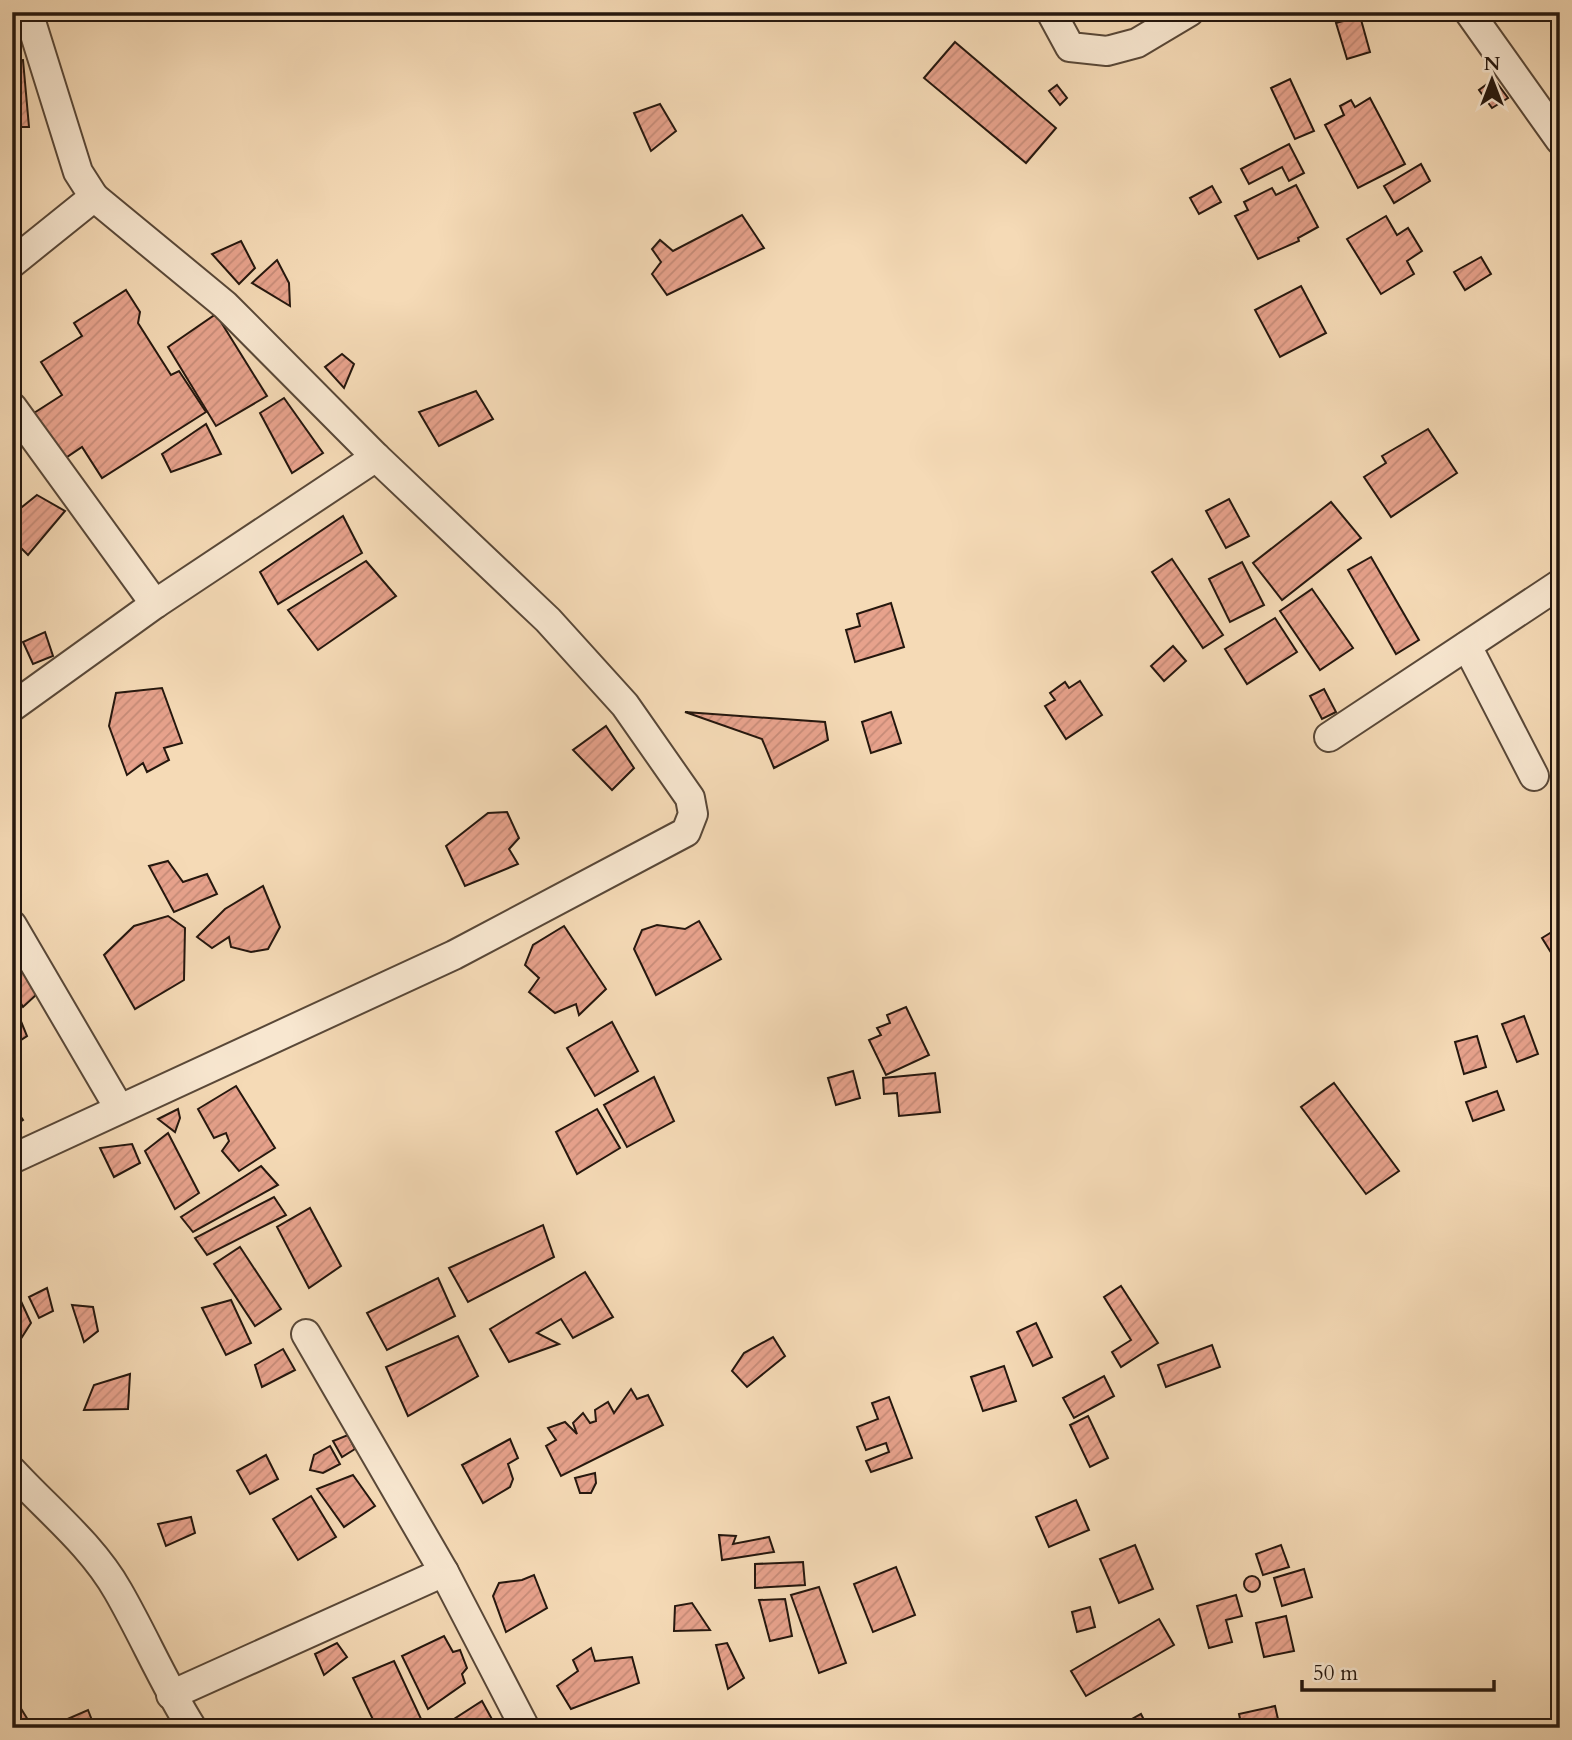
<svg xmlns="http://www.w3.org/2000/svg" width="1572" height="1740" font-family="Cardo,serif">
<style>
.building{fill:url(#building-hatch);stroke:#25170e;stroke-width:2}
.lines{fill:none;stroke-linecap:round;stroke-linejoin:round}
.minor-casing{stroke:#594838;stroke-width:32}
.minor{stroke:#f8e7d0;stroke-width:28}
</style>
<defs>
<pattern id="building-hatch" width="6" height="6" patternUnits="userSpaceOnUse" patternTransform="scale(1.75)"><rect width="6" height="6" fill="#e7a28c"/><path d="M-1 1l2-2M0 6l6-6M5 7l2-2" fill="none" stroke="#c68b78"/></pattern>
</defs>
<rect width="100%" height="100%" fill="#f5dab6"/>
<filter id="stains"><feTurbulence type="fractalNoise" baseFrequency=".00286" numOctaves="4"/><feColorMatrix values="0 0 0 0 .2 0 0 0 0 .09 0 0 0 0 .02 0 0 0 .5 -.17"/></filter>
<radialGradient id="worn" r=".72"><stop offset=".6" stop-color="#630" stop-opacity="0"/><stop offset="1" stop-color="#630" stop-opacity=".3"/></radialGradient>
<g class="building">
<polygon points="1360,16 1370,52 1347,59 1336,23"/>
<polygon points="955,42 1056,128 1026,163 924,78"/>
<polygon points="23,60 29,127 12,127 12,61"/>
<polygon points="1290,79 1314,131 1295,139 1271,88"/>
<polygon points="1494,79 1508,98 1492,108 1479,90"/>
<polygon points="1057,85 1067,98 1060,105 1049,91"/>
<polygon points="1370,98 1405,164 1358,188 1325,125 1344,115 1340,106 1351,100 1355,107"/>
<polygon points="660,104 676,131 651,151 634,113"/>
<polygon points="1289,144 1304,173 1289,181 1282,167 1249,184 1241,169"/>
<polygon points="1421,164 1430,181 1394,203 1384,186"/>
<polygon points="1296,185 1318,227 1298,238 1299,241 1258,259 1235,216 1248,210 1244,202 1272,188 1276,195"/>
<polygon points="1212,186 1221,202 1199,214 1190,198"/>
<polygon points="12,193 15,193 16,221 12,221"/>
<polygon points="742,215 764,248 667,295 652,274 661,262 652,249 660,240 673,251"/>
<polygon points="1386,216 1397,235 1408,228 1422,251 1407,261 1414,274 1381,294 1347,239"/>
<polygon points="241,241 255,268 239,284 212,254"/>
<polygon points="1481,257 1491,274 1465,290 1454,272"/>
<polygon points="277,260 289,283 290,306 252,283"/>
<polygon points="1301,286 1326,333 1280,357 1255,310"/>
<polygon points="126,290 140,312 138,323 171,375 179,371 206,412 102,478 82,447 64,459 34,413 62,395 41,362 82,336 74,323"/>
<polygon points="216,314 267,396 216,426 168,347"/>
<polygon points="342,354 354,364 344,388 325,367"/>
<polygon points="476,391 493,419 439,446 419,412"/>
<polygon points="284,398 323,453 292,473 260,413"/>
<polygon points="206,424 221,454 171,472 162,454"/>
<polygon points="1428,429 1457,473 1391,517 1364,477 1386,463 1382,456"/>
<polygon points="37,495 65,511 28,555 12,539 12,515"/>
<polygon points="1229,499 1249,536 1226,548 1206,511"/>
<polygon points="1331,502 1361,538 1282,600 1253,563"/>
<polygon points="343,516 362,553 278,604 260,572"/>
<polygon points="1371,557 1419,640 1396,654 1348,570"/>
<polygon points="1172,559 1223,635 1203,648 1152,572"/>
<polygon points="366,561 396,596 318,650 288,610"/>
<polygon points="1242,562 1264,605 1230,622 1209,579"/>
<polygon points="1312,589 1353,648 1320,670 1280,611"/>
<polygon points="891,603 904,647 855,662 846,630 860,626 857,614"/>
<polygon points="1275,618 1297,652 1247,684 1225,649"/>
<polygon points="45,632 53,656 33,664 23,642"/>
<polygon points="1173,646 1186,661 1164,681 1151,666"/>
<polygon points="1080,681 1102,715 1066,739 1045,706 1055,700 1050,693 1065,682 1069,688"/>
<polygon points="162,688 182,743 164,748 169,760 147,772 143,763 127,775 109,726 116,693"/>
<polygon points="1324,689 1336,712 1322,719 1310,696"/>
<polygon points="685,712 825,722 828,740 774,768 762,739"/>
<polygon points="891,712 901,743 871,753 862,722"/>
<polygon points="606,726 634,768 612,790 573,750"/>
<polygon points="507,812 519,838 509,849 518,864 465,886 446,846 488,813"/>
<polygon points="168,861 183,882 207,874 217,894 174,912 149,866"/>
<polygon points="263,886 280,927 268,949 251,952 231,947 229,937 212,948 197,937 225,909"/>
<polygon points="168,916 185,928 184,980 135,1009 104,955 134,926"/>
<polygon points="699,921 721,959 656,995 634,949 642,930 657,925 685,929"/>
<polygon points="564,926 606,989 579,1015 576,1004 555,1013 529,992 539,978 525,965 533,945"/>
<polygon points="1560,927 1560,967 1542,938"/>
<polygon points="29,969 36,995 23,1007 12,988 12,976"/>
<polygon points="906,1007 929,1055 886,1075 869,1040 881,1035 877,1028 890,1023 887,1015"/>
<polygon points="16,1009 27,1036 12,1046 12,1010"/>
<polygon points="1524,1016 1538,1054 1517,1062 1502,1024"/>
<polygon points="612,1022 638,1071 595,1096 567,1048"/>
<polygon points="1477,1036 1486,1067 1464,1074 1455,1042"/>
<polygon points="853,1071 860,1098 836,1105 828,1078"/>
<polygon points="935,1073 940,1112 899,1116 897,1093 884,1094 883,1078"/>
<polygon points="654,1077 674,1121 627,1147 604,1105"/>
<polygon points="1334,1083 1399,1171 1366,1194 1301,1107"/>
<polygon points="236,1086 275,1148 239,1171 222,1151 229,1141 226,1133 214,1138 198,1109"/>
<polygon points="1497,1091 1504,1110 1473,1121 1466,1102"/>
<polygon points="12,1104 23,1120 12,1127"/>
<polygon points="178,1109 180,1118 175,1132 158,1119"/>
<polygon points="597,1109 620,1148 577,1174 556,1132"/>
<polygon points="168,1133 199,1193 175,1209 145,1151"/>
<polygon points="132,1144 140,1163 114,1177 100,1148"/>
<polygon points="261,1166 278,1185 193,1232 181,1217"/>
<polygon points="274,1197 286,1215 207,1255 195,1238"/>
<polygon points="310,1208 341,1266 309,1288 277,1227"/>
<polygon points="543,1225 554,1257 468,1302 449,1268"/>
<polygon points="240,1247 281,1309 255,1326 214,1264"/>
<polygon points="585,1272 613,1317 573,1338 561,1319 537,1333 559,1344 509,1362 490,1329"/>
<polygon points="438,1278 455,1316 387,1350 367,1313"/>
<polygon points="1121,1286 1158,1343 1121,1367 1112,1352 1131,1340 1104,1297"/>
<polygon points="47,1288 53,1311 39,1318 29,1297"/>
<polygon points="19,1297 31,1323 22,1337 12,1320 12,1299"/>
<polygon points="231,1300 251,1343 226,1355 202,1308"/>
<polygon points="72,1305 93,1307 98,1331 84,1342"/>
<polygon points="1036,1323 1052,1357 1033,1366 1017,1332"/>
<polygon points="458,1336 478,1376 408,1416 386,1367"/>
<polygon points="773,1337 785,1356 747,1387 732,1371 744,1353"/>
<polygon points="1212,1345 1220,1367 1166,1387 1158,1365"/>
<polygon points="283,1349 295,1370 262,1387 255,1365"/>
<polygon points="1004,1366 1016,1401 983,1411 971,1377"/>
<polygon points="130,1374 128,1409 84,1410 94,1385"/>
<polygon points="1104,1376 1114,1396 1074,1418 1063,1398"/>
<polygon points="631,1389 637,1399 648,1395 663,1425 561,1476 546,1446 556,1440 548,1428 565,1422 577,1434 573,1423 583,1413 590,1423 596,1421 595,1410 608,1402 614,1413"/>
<polygon points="889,1397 912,1458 871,1472 866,1461 889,1452 886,1443 866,1450 857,1427 878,1419 872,1403"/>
<polygon points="1088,1416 1108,1458 1090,1467 1070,1425"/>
<polygon points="348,1435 355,1449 342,1457 333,1441"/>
<polygon points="510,1439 518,1458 508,1464 513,1479 510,1487 483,1503 462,1465"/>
<polygon points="330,1446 340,1464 323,1473 310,1470 314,1455"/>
<polygon points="266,1455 278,1479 250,1494 237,1471"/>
<polygon points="595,1473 596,1483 591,1493 580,1493 575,1478"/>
<polygon points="353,1475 375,1506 344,1527 317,1489"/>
<polygon points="311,1496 336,1537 298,1560 273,1519"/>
<polygon points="1076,1500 1089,1530 1049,1547 1036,1517"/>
<polygon points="191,1517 195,1533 166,1546 158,1524"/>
<polygon points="719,1535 736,1536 733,1544 769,1537 774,1552 722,1560"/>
<polygon points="1135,1545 1153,1589 1119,1603 1100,1559"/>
<polygon points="1281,1545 1289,1567 1263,1575 1256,1554"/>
<polygon points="803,1562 805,1585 755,1588 755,1564"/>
<polygon points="896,1567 915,1615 873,1632 854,1584"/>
<polygon points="1304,1569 1312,1597 1282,1606 1274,1578"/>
<polygon points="534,1575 547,1608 506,1632 493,1596 499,1583 522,1580"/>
<circle cx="1252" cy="1584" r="8"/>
<polygon points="819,1587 846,1663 819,1673 791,1595"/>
<polygon points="1236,1595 1242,1616 1226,1620 1232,1642 1209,1648 1197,1606"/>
<polygon points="785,1599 792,1636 770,1641 759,1600"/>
<polygon points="692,1603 710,1630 674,1631 675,1606"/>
<polygon points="1090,1607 1095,1627 1077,1632 1072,1612"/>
<polygon points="1286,1616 1294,1651 1264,1657 1256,1623"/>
<polygon points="1159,1619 1174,1645 1086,1696 1071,1671"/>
<polygon points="444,1636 453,1652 460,1650 467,1668 462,1674 465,1683 428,1709 402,1656"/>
<polygon points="337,1643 347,1657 324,1675 315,1654"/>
<polygon points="727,1643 744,1678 728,1689 716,1645"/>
<polygon points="591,1648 595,1661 632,1657 639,1683 571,1709 557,1686 578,1671 573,1660"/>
<polygon points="394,1661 422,1721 415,1728 377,1728 353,1678"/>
<polygon points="482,1701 493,1721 480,1728 440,1728"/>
<polygon points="1275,1706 1280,1728 1242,1728 1239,1714"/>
<polygon points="20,1707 33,1728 12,1728 12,1712"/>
<polygon points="88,1710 95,1728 63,1728 63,1721"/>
<polygon points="1141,1714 1148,1728 1116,1728"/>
<polygon points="126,1721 157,1723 159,1728 128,1728"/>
</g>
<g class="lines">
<g class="minor-casing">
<g id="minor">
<polyline points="1051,12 1070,47 1107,51 1137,43 1189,12"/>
<polyline points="1469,12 1560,140"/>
<polyline points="12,263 94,197 78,172 28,12"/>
<polyline points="12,407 155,604"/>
<polyline points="1467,646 1534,776"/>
<polyline points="12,707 155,604 376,457 225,305 94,197"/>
<polyline points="1329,737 1560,584"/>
<polyline points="12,925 119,1108"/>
<polyline points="12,1159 454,955 686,832 693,814 690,798 625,705 548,620 376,457"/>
<polyline points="306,1334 444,1572 525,1728"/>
<path d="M12,1471C48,1510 92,1545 118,1591C144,1636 164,1684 192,1728"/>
<polyline points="171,1695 444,1572"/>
</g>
</g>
<use href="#minor" class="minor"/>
</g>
<rect width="1572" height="1740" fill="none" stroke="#f5dab6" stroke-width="42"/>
<rect x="14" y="14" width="1544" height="1712" fill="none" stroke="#25170e" stroke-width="3.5"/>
<rect x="21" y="21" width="1530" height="1698" fill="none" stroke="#25170e" stroke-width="2"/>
<g transform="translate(1492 80)" stroke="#f8e7d0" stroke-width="5" paint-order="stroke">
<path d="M0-5L12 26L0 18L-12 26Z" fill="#25170e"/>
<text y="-10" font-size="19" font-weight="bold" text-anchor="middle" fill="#25170e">N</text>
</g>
<path d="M1302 1680v10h192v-10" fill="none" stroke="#25170e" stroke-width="3.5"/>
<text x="1313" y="1680" font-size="21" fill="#25170e" stroke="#f8e7d0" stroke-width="5" paint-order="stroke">50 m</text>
<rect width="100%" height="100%" filter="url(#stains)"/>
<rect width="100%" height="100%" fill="url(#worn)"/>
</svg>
